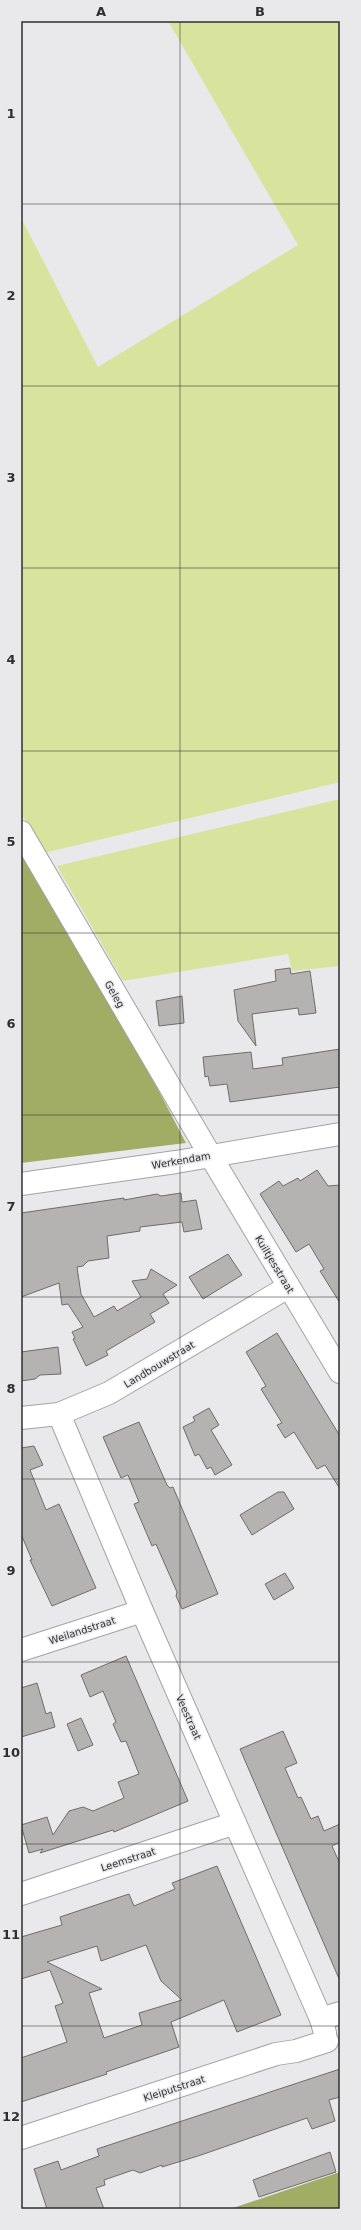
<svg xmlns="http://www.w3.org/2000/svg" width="361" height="2230" font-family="'DejaVu Sans',sans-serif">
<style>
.green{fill:#d8e49d}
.forest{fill:#a1ac64}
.building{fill:#b5b3b2;stroke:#6f6d6c;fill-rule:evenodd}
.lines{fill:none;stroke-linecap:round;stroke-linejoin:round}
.street-casing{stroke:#a3a3a5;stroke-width:24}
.street{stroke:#fff;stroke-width:22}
.grid{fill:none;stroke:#2f2f30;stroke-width:1;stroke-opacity:0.55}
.labels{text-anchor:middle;stroke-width:3;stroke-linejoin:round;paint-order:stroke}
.street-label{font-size:10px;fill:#2f2f30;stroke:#e9e9eb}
.neatline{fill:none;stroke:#2f2f30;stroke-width:1.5}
.grid-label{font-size:13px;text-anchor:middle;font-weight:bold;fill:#2f2f30}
</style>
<rect width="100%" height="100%" fill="#e9e9eb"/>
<g class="green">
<polygon points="168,21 340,21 340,782 44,853 21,813 21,218 98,367 298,245"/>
<polygon points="340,799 340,966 292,971 288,954 123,981 57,866"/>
</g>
<g class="forest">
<polygon points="21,844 95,969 186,1143 21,1163"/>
<polygon points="340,2172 340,2209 230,2209"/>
</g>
<g class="building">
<polygon points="290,968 291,974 310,971 316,1013 299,1015 298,1008 252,1014 256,1046 238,1021 234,990 276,981 275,970"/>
<polygon points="182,996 184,1023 159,1026 156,1001"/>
<polygon points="340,1049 340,1087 230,1102 227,1084 210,1086 208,1076 205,1077 203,1057 251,1052 253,1069 283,1065 282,1058"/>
<polygon points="317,1170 328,1186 340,1185 340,1303 320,1271 324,1269 309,1244 296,1252 260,1194 279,1181 283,1186 298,1178 300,1181"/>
<polygon points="181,1193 182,1202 196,1200 202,1229 184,1232 182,1222 140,1227 140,1231 107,1236 109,1258 88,1261 83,1266 77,1267 81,1294 94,1317 114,1306 117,1311 141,1297 132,1281 147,1279 151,1269 177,1285 163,1294 169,1303 150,1314 155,1322 106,1351 108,1355 86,1366 73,1339 75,1338 72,1332 83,1327 68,1304 62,1305 59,1283 21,1297 21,1213 124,1198 124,1200 157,1194 161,1196"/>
<polygon points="228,1254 242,1275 203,1299 189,1277"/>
<polygon points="277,1333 340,1436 340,1489 325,1465 317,1469 294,1432 285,1438 277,1425 282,1423 261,1389 266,1386 246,1352"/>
<polygon points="58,1347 61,1374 40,1375 35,1379 21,1381 21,1352"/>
<polygon points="209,1408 219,1425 211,1430 232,1465 215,1475 211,1467 207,1469 199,1454 195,1456 183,1427 195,1421 193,1417"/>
<polygon points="139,1422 167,1485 170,1488 173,1487 218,1594 182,1609 176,1596 177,1592 156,1544 152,1546 134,1504 139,1502 128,1475 121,1478 103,1437"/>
<polygon points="34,1446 43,1465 30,1470 46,1510 59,1504 96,1588 52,1606 30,1560 32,1560 21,1534 21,1448"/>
<polygon points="278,1492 284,1492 294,1509 252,1535 240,1515"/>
<polygon points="285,1573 294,1588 274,1600 265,1584"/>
<polygon points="126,1656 188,1801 114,1832 113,1830 40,1853 43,1849 29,1853 21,1825 47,1817 53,1835 69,1811 83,1807 93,1811 124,1798 118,1782 139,1774 126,1741 121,1742 113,1724 116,1722 103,1691 90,1697 81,1675"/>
<polygon points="37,1683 46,1714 51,1712 55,1727 21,1737 21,1688"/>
<polygon points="81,1718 93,1745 78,1751 67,1724"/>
<polygon points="283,1731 297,1763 285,1768 298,1798 301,1797 311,1819 318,1816 324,1831 340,1824 340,1842 332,1846 340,1864 340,1981 240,1749"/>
<path d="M217,1866L281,2015L237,2032L224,2000L171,2022L179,2047L106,2072L107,2074L21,2102V2058L67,2042L55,2006L63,2003L50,1970L21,1979V1937L62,1925L60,1917L129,1894L134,1906L175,1889L172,1883ZM146,1945L161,1981L182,2000L139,2013L142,2025L104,2038L89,1993L102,1989L47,1962L97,1946L101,1961Z"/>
<polygon points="340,2069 340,2097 329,2100 335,2121 312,2129 307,2118 201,2155 162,2167 162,2165 140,2173 133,2170 104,2180 105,2185 96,2188 104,2209 47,2209 34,2169 58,2161 61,2170 99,2156 97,2149"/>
<polygon points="330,2152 336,2172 259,2197 253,2180"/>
</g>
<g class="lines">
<g class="street-casing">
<g id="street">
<polyline points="21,832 210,1155 340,1372"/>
<polyline points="21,1184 176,1162 340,1134"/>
<polyline points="59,1414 142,1611 321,2019"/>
<polyline points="21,1418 59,1414 109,1393 288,1287"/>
<polyline points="21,1650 142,1611"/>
<polyline points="21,1894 235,1823"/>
<polyline points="325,2033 321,2019 340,2013"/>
<polyline points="21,2138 276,2054 296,2051 327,2041"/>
</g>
</g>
<use href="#street" class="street"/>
</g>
<path class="grid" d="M180,21V2209M21,204H340M21,386H340M21,568H340M21,751H340M21,933H340M21,1115H340M21,1297H340M21,1479H340M21,1662H340M21,1844H340M21,2026H340"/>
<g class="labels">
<g class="street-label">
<text transform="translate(115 994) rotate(60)" y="4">Geleg</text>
<text transform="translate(181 1160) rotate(-10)" y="4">Werkendam</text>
<text transform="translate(275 1264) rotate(59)" y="4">Kuiltjesstraat</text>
<text transform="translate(159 1364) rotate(-31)" y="4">Landbouwstraat</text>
<text transform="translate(82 1630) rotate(-18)" y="4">Weilandstraat</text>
<text transform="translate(189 1717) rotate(66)" y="4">Veestraat</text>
<text transform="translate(128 1859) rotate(-18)" y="4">Leemstraat</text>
<text transform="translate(174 2088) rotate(-18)" y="4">Kleiputstraat</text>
</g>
</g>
<rect width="361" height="2230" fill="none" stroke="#e9e9eb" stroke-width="44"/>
<rect x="22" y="22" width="317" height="2186" class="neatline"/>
<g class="grid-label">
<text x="101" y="16">A</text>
<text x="260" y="16">B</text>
<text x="11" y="118">1</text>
<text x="11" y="300">2</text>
<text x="11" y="482">3</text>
<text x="11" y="664">4</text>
<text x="11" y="846">5</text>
<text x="11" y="1028">6</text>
<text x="11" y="1211">7</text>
<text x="11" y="1393">8</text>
<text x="11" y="1575">9</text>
<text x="11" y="1757">10</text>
<text x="11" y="1939">11</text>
<text x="11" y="2121">12</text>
</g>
</svg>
